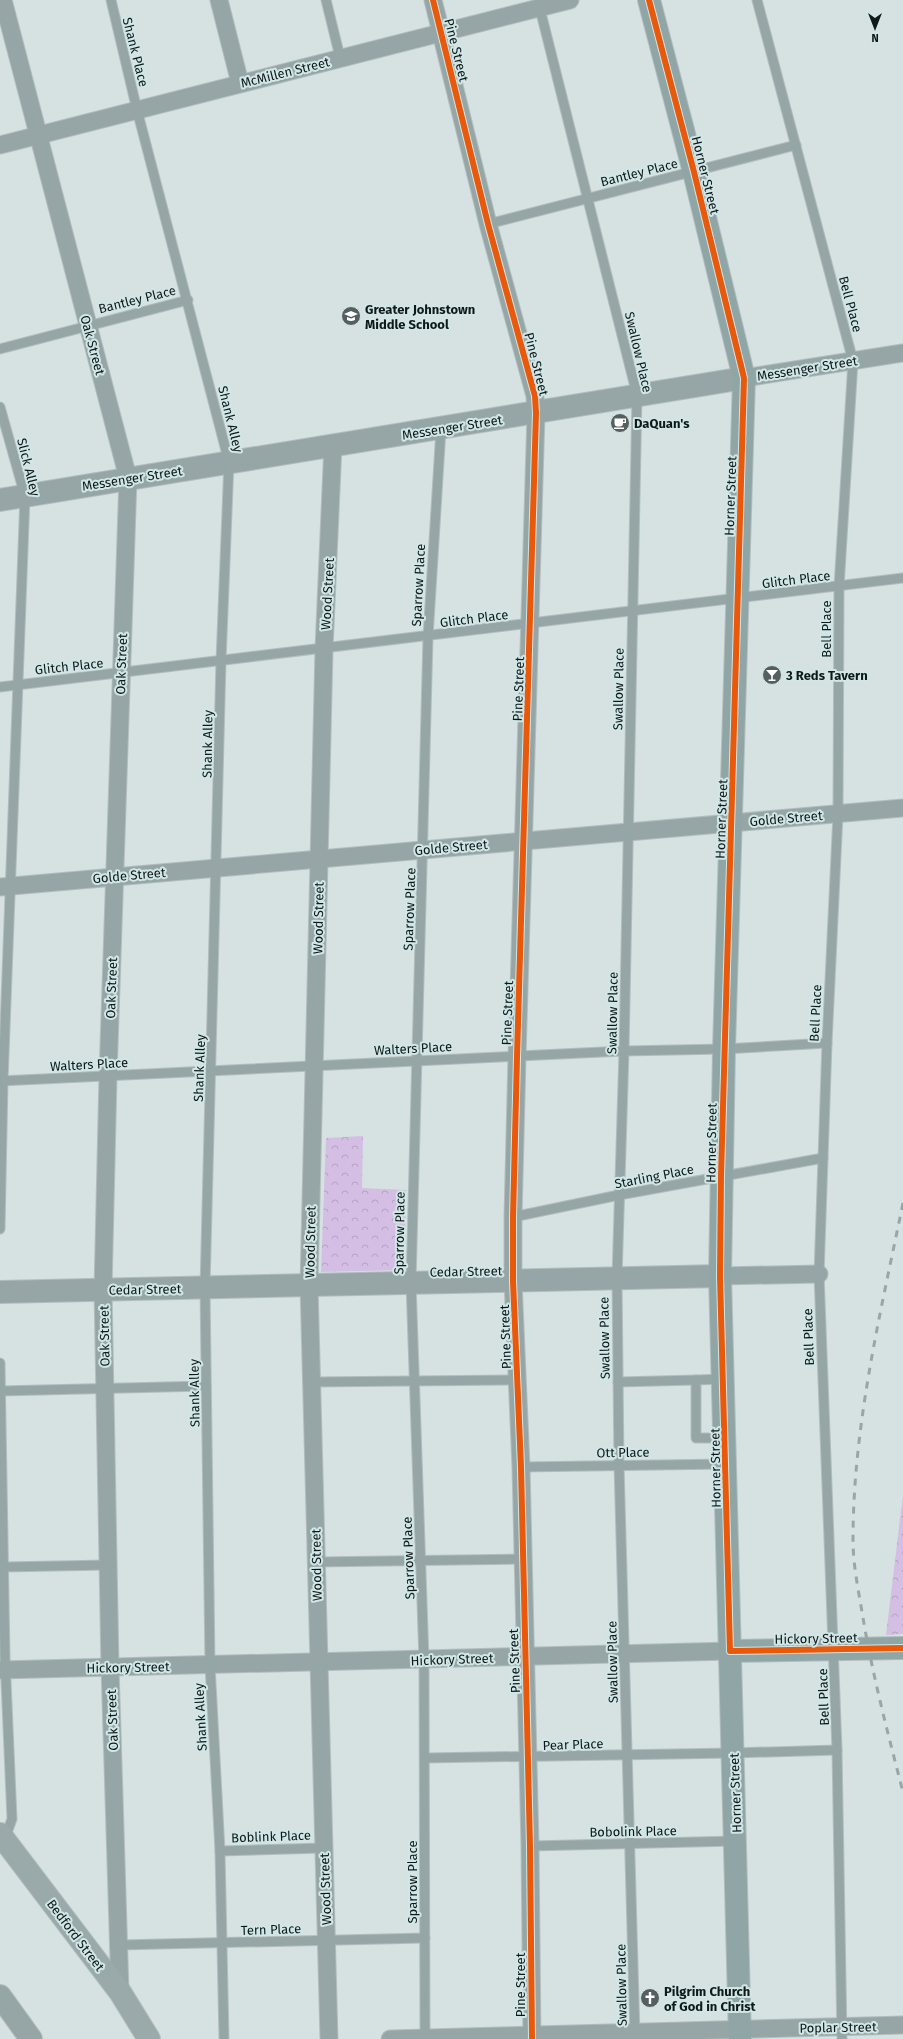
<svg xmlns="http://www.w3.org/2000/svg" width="903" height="2039" font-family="'Fira Sans',sans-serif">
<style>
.park{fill:url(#park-crowns)}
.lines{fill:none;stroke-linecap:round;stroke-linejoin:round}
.service-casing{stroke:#b3bdbd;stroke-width:11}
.minor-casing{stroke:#b3bdbd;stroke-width:19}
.tertiary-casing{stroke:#b3bdbd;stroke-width:24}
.secondary-casing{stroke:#b3bdbd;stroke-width:24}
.primary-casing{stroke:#b3bdbd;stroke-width:24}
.motorway-casing{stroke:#b3bdbd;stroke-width:24}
.service{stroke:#96a6a6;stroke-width:9}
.minor{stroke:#96a6a6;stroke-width:17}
.tertiary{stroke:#96a6a6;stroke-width:22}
.secondary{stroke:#90a5a6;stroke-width:22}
.primary{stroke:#9aaaab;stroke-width:22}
.motorway{stroke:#96a6a6;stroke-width:22}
.rail{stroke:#9aa6a6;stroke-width:3;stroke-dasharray:7 7;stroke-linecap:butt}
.cycleway-casing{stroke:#d1e7e7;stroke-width:8}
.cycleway{stroke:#e8590c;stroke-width:6}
.labels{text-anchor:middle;stroke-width:4;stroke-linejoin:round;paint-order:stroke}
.street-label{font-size:13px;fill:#101818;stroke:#d1e7e7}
.poi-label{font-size:13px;font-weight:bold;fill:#101818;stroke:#d1e7e7;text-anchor:start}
</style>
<defs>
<pattern id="park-crowns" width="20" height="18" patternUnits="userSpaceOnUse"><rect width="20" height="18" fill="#d4bee3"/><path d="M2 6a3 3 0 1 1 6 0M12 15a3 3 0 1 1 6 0" fill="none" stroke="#b5a3c2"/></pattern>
</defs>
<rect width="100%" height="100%" fill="#d6e2e2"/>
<g class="park">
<polygon points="363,1136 362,1188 406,1190 405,1270 321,1272 326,1138"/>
<polygon points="903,1497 903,1634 886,1635 901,1511"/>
</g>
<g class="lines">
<g class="service-casing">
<g id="service">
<polyline points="111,0 137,110 229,462 221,661 205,1288 210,1665 220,1851 224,2039"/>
<polyline points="326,0 340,57"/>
<polyline points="757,0 853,361 839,587 838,814 827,1043 819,1274 837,1750 842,2039"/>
<polyline points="539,5 637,395 624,1051 617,1278 619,1465 635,2036"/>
<polyline points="488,224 796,145"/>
<polyline points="0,349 188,300"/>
<polyline points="0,407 25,496 3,1081 0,1229"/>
<polyline points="0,687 903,578"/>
<polyline points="0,1081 624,1051 724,1049 827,1043"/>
<polyline points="513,1217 619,1195 823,1158"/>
<polyline points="0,1363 5,1658 12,1819 5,1838"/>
<polyline points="723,1379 696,1380 696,1438 725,1438"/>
<polyline points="312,1382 517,1380"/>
<polyline points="618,1382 696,1380"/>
<polyline points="0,1391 206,1386"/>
<polyline points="521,1467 726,1464"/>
<polyline points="316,1562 522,1559"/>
<polyline points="3,1567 108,1565"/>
<polyline points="425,1758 733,1753 837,1750"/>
<polyline points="530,1846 735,1841"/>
<polyline points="220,1851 323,1848"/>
<polyline points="119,1945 425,1938"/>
<polyline points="425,2039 424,1660 411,1283 428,637 441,429"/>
</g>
</g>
<g class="minor-casing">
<g id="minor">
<polyline points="3,0 128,478 108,1076 103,1290 110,1667 120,1992"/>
<polyline points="219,0 240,83"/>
<polyline points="433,0 488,224 535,396 536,413 517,1057 513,1217 513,1281 521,1467 530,1846 532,2039"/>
<polyline points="0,145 570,0"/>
<polyline points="744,378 903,353"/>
<polyline points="0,887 903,808"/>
<polyline points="720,1276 819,1274"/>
<polyline points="0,1670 730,1651"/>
<polyline points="329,2039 309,1285 324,649 333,444"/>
<polyline points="390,2039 903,2025"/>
</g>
</g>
<g class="tertiary-casing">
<g id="tertiary">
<polyline points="0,500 744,378"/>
<polyline points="0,1292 720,1276"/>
</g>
</g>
<g class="secondary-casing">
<g id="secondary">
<polyline points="649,0 694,172 744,378 724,1049 720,1276 740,2039"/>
<polyline points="730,1651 903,1648"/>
</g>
</g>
<g class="primary-casing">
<polyline id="primary" points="0,1834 120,1992 149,2039"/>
</g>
<g class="motorway-casing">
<polyline id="motorway" points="0,1996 31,2039"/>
</g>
<use href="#service" class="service"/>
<use href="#minor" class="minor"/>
<use href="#tertiary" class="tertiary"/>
<use href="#secondary" class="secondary"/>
<use href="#primary" class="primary"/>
<use href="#motorway" class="motorway"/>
<path class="rail" d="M903,1203C880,1315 853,1426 853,1540C853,1566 859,1593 863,1618C873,1677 888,1734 903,1792"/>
<g class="cycleway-casing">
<g id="cycleway">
<polyline points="433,0 488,224 535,396 536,413 517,1057 513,1217 513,1281 521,1467 530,1846 532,2039"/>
<polyline points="649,0 694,172 744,378 721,1176 720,1276 730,1651 903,1648"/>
</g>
</g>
<use href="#cycleway" class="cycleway"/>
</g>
<defs>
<g id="school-disc" transform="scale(1)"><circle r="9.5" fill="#555f5f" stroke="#d1e7e7"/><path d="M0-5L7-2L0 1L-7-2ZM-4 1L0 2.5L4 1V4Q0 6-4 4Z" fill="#fff"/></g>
<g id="cafe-disc" transform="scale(1)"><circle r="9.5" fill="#555f5f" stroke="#d1e7e7"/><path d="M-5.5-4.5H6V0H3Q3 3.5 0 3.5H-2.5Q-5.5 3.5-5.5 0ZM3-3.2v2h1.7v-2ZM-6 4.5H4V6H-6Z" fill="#fff"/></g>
<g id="bar-disc" transform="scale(1)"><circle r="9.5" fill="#555f5f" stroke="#d1e7e7"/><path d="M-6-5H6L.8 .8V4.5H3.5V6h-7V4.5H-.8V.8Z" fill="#fff"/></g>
<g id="church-disc" transform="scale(1)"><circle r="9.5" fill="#555f5f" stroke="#d1e7e7"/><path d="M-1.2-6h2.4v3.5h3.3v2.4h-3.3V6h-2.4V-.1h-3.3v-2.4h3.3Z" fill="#fff"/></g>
</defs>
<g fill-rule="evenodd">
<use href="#school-disc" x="351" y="316"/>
<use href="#cafe-disc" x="620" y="423"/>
<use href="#bar-disc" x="772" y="675"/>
<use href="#church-disc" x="650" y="1998"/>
</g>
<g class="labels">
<g class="street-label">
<text transform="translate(457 50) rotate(76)" y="5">Pine Street</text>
<text transform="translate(136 52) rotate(76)" y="5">Shank Place</text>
<text transform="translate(285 72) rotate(-14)" y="5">McMillen Street</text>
<text transform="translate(639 172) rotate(-14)" y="5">Bantley Place</text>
<text transform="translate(706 175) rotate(76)" y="5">Horner Street</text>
<text transform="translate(137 299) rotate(-14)" y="5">Bantley Place</text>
<text transform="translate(851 304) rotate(75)" y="5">Bell Place</text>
<text transform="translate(93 345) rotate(75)" y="5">Oak Street</text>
<text transform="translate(639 352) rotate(77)" y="5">Swallow Place</text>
<text transform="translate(537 364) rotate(76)" y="5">Pine Street</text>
<text transform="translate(807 368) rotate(-9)" y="5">Messenger Street</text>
<text transform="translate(231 419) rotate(76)" y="5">Shank Alley</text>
<text transform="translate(452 427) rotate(-9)" y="5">Messenger Street</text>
<text transform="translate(29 467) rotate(76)" y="5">Slick Alley</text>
<text transform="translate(132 478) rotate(-9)" y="5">Messenger Street</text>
<text transform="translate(730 496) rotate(-88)" y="5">Horner Street</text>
<text transform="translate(796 579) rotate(-7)" y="5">Glitch Place</text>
<text transform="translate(418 585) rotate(-87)" y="5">Sparrow Place</text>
<text transform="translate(327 594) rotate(-87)" y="5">Wood Street</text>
<text transform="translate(474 618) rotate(-7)" y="5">Glitch Place</text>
<text transform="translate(826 629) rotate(-90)" y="5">Bell Place</text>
<text transform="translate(121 664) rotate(-88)" y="5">Oak Street</text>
<text transform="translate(69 666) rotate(-6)" y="5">Glitch Place</text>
<text transform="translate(518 689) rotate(-88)" y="5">Pine Street</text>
<text transform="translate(618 689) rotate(-89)" y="5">Swallow Place</text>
<text transform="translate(207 744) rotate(-89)" y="5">Shank Alley</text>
<text transform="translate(786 818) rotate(-5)" y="5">Golde Street</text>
<text transform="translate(721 819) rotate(-88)" y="5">Horner Street</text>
<text transform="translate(451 847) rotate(-5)" y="5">Golde Street</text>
<text transform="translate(129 875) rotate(-5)" y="5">Golde Street</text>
<text transform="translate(409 909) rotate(-88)" y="5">Sparrow Place</text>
<text transform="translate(318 918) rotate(-89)" y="5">Wood Street</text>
<text transform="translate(111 988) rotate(-88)" y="5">Oak Street</text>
<text transform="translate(507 1013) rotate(-88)" y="5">Pine Street</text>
<text transform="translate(612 1013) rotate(-89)" y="5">Swallow Place</text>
<text transform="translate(815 1013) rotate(-87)" y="5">Bell Place</text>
<text transform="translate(413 1048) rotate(-3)" y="5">Walters Place</text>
<text transform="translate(89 1064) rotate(-3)" y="5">Walters Place</text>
<text transform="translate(199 1068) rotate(-88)" y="5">Shank Alley</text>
<text transform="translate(711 1143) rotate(-89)" y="5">Horner Street</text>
<text transform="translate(654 1176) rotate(-11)" y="5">Starling Place</text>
<text transform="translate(399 1233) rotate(-89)" y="5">Sparrow Place</text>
<text transform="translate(310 1242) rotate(-89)" y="5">Wood Street</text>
<text transform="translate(466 1271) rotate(-1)" y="5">Cedar Street</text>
<text transform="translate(145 1289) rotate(-1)" y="5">Cedar Street</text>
<text transform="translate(104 1336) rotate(-91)" y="5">Oak Street</text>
<text transform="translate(505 1337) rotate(-92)" y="5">Pine Street</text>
<text transform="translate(808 1337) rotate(-92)" y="5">Bell Place</text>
<text transform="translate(604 1338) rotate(-91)" y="5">Swallow Place</text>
<text transform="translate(194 1393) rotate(-91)" y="5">Shank Alley</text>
<text transform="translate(623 1452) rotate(-1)" y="5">Ott Place</text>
<text transform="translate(715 1468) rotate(-91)" y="5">Horner Street</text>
<text transform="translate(408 1558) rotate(-92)" y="5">Sparrow Place</text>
<text transform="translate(316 1565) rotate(-91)" y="5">Wood Street</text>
<text transform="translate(816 1638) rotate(-1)" y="5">Hickory Street</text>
<text transform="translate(452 1659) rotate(-2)" y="5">Hickory Street</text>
<text transform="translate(514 1661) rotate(-92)" y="5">Pine Street</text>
<text transform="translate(612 1662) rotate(-91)" y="5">Swallow Place</text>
<text transform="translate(128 1667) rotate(-1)" y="5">Hickory Street</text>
<text transform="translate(823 1697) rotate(-92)" y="5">Bell Place</text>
<text transform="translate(200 1717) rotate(-93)" y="5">Shank Alley</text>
<text transform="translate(112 1720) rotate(-92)" y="5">Oak Street</text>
<text transform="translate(573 1744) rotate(-2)" y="5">Pear Place</text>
<text transform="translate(735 1793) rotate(-92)" y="5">Horner Street</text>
<text transform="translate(633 1831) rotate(-1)" y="5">Bobolink Place</text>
<text transform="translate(271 1836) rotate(-2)" y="5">Boblink Place</text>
<text transform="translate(412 1882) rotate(-90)" y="5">Sparrow Place</text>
<text transform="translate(325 1889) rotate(-92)" y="5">Wood Street</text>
<text transform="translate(271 1929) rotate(-2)" y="5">Tern Place</text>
<text transform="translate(76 1935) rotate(53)" y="5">Bedford Street</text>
<text transform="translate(520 1985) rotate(-90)" y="5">Pine Street</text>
<text transform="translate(621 1985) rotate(-91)" y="5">Swallow Place</text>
<text transform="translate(838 2027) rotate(-1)" y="5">Poplar Street</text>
</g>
<g class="poi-label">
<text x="365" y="314">Greater Johnstown<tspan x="365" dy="15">Middle School</tspan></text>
<text x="634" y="428">DaQuan's</text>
<text x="786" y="680">3 Reds Tavern</text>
<text x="664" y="1996">Pilgrim Church<tspan x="664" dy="15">of God in Christ</tspan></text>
</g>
</g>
<g transform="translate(875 28) rotate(180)" stroke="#d1e7e7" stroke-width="3" paint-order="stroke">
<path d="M0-3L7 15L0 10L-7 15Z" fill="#101818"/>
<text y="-6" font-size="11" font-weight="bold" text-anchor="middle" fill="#101818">N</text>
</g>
</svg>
